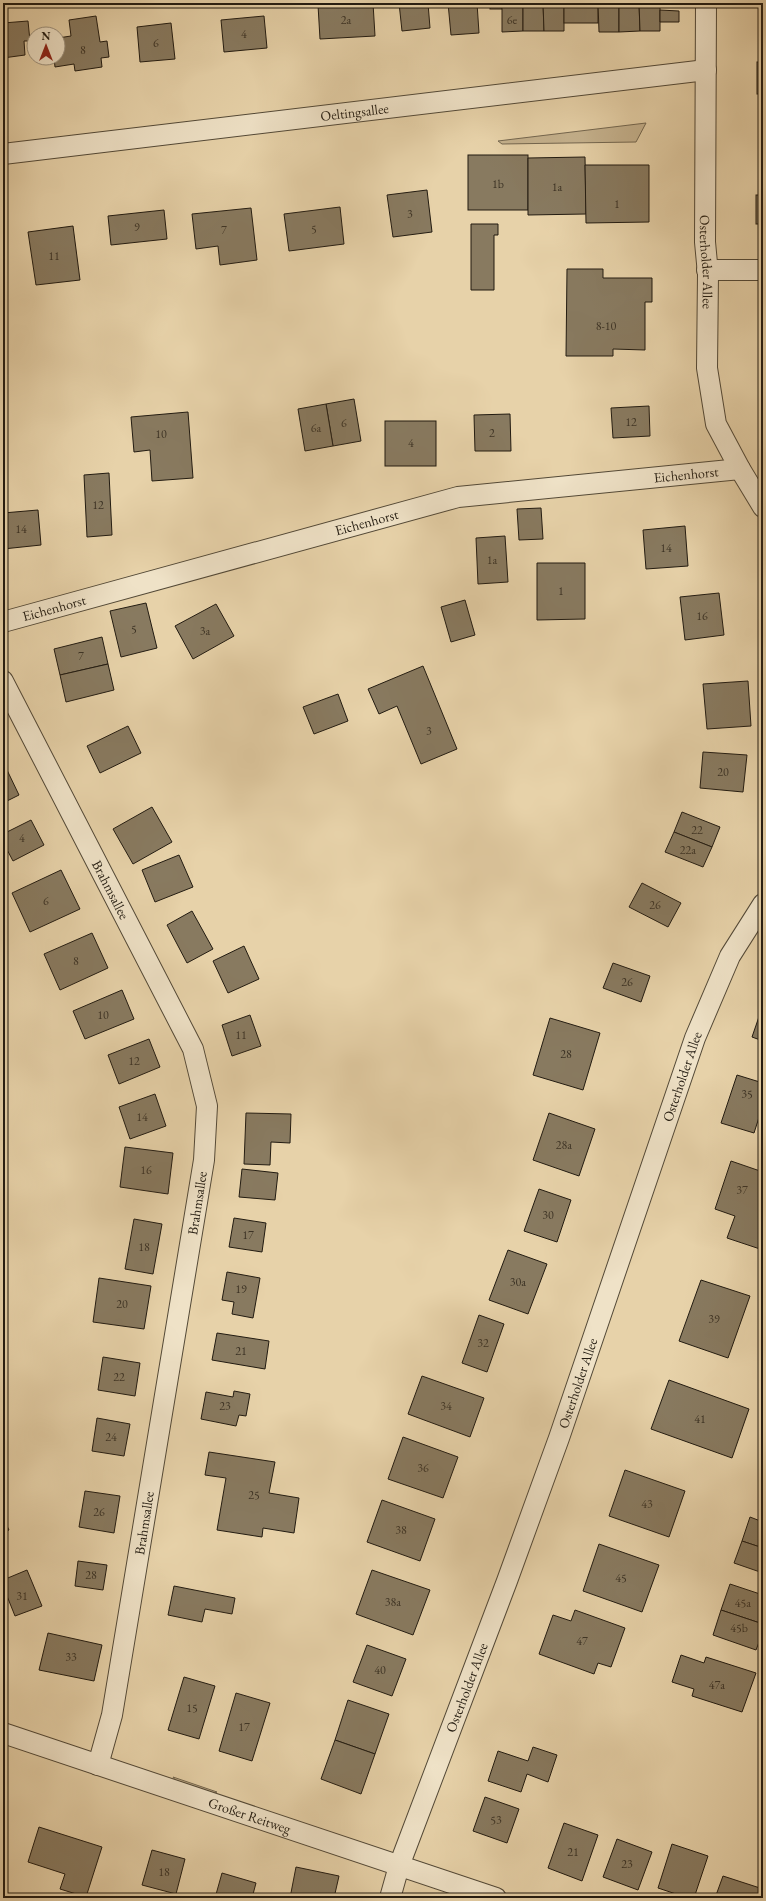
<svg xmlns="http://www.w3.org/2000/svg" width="766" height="1901" font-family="'EB Garamond',serif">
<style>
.green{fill:#c6b38f;stroke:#746750}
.building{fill:#887a60;stroke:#221b11}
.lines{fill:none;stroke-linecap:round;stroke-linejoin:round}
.street-casing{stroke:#534937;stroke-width:22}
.street{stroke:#efe2c7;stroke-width:20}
.labels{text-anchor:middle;stroke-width:3;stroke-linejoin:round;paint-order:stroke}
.number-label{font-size:12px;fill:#3c3325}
.street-label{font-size:14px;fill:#221b11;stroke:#efe2c7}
</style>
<rect width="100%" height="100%" fill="#e7d2a9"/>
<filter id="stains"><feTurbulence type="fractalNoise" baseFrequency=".005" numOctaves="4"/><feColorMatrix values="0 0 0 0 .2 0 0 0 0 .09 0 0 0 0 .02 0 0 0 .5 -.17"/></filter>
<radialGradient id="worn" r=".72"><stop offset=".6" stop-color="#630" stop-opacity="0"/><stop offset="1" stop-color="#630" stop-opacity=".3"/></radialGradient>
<g class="green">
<polygon points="646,123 636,142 502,144 498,141"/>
<polygon points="173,1777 217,1792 211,1795 177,1783"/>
</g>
<g class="building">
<polygon points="342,3 373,3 375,36 320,39 318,5"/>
<polygon points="399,3 428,3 430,28 402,31"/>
<polygon points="448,3 477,3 479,33 451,35"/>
<rect x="490" y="3" width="12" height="6"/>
<polygon points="502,3 523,3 523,31 502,32"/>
<polygon points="523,3 543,3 544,31 523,31"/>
<polygon points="543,3 564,3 564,31 544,31"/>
<rect x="564" y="3" width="34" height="20"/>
<polygon points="598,3 619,3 619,32 599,32"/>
<polygon points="619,3 639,3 640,31 619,32"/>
<polygon points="639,3 660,3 660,31 640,31"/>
<rect x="760" y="3" width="3" height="16"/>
<polygon points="660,10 679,11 679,22 660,22"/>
<polygon points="96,16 100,42 107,41 109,57 101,58 102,67 75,71 74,64 55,67 54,58 58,58 58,38 71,36 69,20"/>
<polygon points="264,16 267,48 224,52 221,20"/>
<polygon points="28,21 30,41 24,41 25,55 3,58 3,23"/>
<polygon points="171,23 175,59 140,62 137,27"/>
<rect x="757" y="62" width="6" height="32"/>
<rect x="468" y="155" width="60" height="55"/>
<polygon points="585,157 586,214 528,215 528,158"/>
<polygon points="585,165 649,165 649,222 586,223"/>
<polygon points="427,190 432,232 393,237 387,195"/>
<rect x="756" y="195" width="7" height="29"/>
<polygon points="340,207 344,244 289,251 284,214"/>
<polygon points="251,208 257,260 220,265 218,246 196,249 192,214"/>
<polygon points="164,210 167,239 111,245 108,216"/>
<polygon points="471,224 498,224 498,235 494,235 494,290 471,290"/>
<polygon points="73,226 80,280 36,285 28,232"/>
<polygon points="567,269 603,269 603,278 652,278 652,302 645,302 645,350 613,349 613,356 566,356"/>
<polygon points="354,399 361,441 333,446 326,404"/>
<polygon points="326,404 333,446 305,451 298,409"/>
<polygon points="649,406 650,436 613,438 611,408"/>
<polygon points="188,412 193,478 152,481 150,450 134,452 131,417"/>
<polygon points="510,414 511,451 475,451 474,415"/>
<rect x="385" y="421" width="51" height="45"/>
<polygon points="109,473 112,535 87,537 84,475"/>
<polygon points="541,508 543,539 519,540 517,509"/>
<polygon points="38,510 41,545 3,549 3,513"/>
<polygon points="685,526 688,566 646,569 643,530"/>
<polygon points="505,536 508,582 478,584 476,538"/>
<polygon points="537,563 585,563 585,619 537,620"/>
<polygon points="719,593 724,635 685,640 680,597"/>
<polygon points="465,600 475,635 451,642 441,607"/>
<polygon points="146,603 157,648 121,657 110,611"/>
<polygon points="216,604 234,636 193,659 175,626"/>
<polygon points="102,637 108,664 60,675 54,649"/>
<polygon points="108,664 114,690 66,702 60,675"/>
<polygon points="423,666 457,749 421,764 397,706 379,714 368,689"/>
<polygon points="748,681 751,726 707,729 703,684"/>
<polygon points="338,694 348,721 314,734 303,707"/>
<polygon points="128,726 141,753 100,773 87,746"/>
<polygon points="703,752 747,755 743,792 700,788"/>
<polygon points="7,770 19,795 3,803 3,772"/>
<polygon points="152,807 172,842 133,864 113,829"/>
<polygon points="682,812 720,827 712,847 674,832"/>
<polygon points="31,820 44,845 13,861 3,842 3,834"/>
<polygon points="674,832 712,847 703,867 665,852"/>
<polygon points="179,855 193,887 155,902 142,870"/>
<polygon points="61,870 80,909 30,932 12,893"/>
<polygon points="642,883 681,903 668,927 629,907"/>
<polygon points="192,911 213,949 187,963 167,925"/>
<polygon points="92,933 108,968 60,990 44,954"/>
<polygon points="244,946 259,979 228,993 213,961"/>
<polygon points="613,963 650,976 641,1002 603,988"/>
<polygon points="122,990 134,1019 85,1039 73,1011"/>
<polygon points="762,1008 763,1008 763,1041 752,1037"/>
<polygon points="250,1015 261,1046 232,1056 222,1025"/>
<polygon points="550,1018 600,1033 583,1090 533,1075"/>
<polygon points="149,1039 160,1067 119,1084 108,1055"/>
<polygon points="737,1075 763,1083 763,1105 754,1133 721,1123"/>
<polygon points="155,1094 166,1126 130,1139 119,1107"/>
<polygon points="246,1113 291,1114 290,1143 271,1142 270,1165 244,1164"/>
<polygon points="549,1113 595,1129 579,1176 533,1160"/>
<polygon points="125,1147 173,1153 168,1194 120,1187"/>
<polygon points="731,1161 763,1172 763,1250 727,1238 735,1216 715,1209"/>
<polygon points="242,1169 278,1173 275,1200 239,1197"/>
<polygon points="539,1189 571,1200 557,1242 524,1231"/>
<polygon points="234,1218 266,1223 262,1252 229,1247"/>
<polygon points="134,1219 162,1224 153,1274 125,1269"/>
<polygon points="508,1250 547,1264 528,1314 489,1300"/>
<polygon points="227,1272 260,1278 253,1318 232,1314 234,1302 222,1300"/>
<polygon points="99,1278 151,1286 144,1329 93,1322"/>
<polygon points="701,1280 750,1296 728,1358 679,1341"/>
<polygon points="479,1315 504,1324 487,1372 462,1363"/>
<polygon points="217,1333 269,1341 265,1369 212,1360"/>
<polygon points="103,1357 140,1363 135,1396 98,1390"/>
<polygon points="422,1376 484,1398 470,1437 408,1414"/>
<polygon points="669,1380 749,1409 732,1458 651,1429"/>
<polygon points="234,1391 250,1394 246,1416 239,1415 236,1426 201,1419 206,1392 233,1397"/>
<polygon points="97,1418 130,1424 124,1456 92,1451"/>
<polygon points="403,1437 458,1457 443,1498 388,1479"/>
<polygon points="209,1452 275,1462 269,1493 299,1498 294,1533 263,1528 262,1537 217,1530 226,1478 205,1475"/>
<polygon points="625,1470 685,1491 669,1537 609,1516"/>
<polygon points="85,1491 120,1496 114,1533 79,1527"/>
<polygon points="382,1500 435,1519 420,1561 367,1542"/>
<polygon points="750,1517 763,1522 763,1548 742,1541"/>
<polygon points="3,1518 9,1530 3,1533"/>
<polygon points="742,1541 763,1548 763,1573 734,1563"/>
<polygon points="599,1544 659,1565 642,1612 583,1591"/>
<polygon points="78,1561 107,1565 103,1590 75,1586"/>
<polygon points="27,1570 42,1606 15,1616 3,1586 3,1580"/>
<polygon points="372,1570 430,1590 413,1635 356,1614"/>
<polygon points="730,1584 763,1595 763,1624 721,1610"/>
<polygon points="174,1586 235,1598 232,1614 205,1609 202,1622 168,1615"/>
<polygon points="575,1610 625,1628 611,1667 598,1663 594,1674 539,1654 553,1615 571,1621"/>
<polygon points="721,1610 763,1624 763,1632 756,1650 713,1635"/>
<polygon points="48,1633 102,1645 94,1681 39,1670"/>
<polygon points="367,1645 406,1659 392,1696 353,1682"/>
<polygon points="681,1655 704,1663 706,1657 756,1673 742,1712 692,1696 694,1689 672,1682"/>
<polygon points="184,1677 215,1686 199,1739 168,1730"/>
<polygon points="236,1693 270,1703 252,1761 219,1751"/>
<polygon points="348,1700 389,1714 375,1754 335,1740"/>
<polygon points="335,1740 375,1754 361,1794 321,1779"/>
<polygon points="533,1747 557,1755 548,1782 527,1774 521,1792 488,1781 498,1751 528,1761"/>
<polygon points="485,1797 519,1809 507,1843 473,1831"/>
<polygon points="564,1823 598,1835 582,1881 548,1868"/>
<polygon points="39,1827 102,1847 86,1897 60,1889 65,1874 28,1862"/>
<polygon points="617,1839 652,1852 638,1890 603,1877"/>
<polygon points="672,1844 708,1856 694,1898 688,1898 658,1888"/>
<polygon points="152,1850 185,1859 176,1894 142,1885"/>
<polygon points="296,1867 339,1876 334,1898 290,1898"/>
<polygon points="222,1873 256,1883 252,1898 215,1898"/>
<polygon points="723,1876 763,1889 763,1898 715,1898"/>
</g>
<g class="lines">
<g class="street-casing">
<g id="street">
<path id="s1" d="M706,3L705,242L708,274L707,368L716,424L740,469L763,507"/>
<path id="s2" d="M3,154L706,70"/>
<polyline points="707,270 763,270"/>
<path id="s3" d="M3,622L458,497L740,469"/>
<path id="s4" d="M3,681L193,1049L207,1106L204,1160L112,1715L98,1765"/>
<path id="s5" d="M3,1733L496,1898"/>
<path id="s6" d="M390,1898L399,1866L507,1581L559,1438L695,1038L730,956L763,904"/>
</g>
</g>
<use href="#street" class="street"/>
</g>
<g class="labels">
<g class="number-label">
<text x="346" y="24">2a</text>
<text x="512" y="24">6e</text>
<text x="244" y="38">4</text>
<text x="156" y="47">6</text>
<text x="83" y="54">8</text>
<text x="498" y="188">1b</text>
<text x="557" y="191">1a</text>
<text x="617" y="208">1</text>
<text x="410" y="218">3</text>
<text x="137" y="231">9</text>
<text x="314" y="233">5</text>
<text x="224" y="234">7</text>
<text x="54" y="260">11</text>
<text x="606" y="330">8-10</text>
<text x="631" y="426">12</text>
<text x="344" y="427">6</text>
<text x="316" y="432">6a</text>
<text x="492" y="437">2</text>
<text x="161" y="438">10</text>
<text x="411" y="447">4</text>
<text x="98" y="509">12</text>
<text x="21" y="533">14</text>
<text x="666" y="552">14</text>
<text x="492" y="564">1a</text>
<text x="561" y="595">1</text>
<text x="702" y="620">16</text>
<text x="134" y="633">5</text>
<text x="205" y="635">3a</text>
<text x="81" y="660">7</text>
<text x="429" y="735">3</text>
<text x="723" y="776">20</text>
<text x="697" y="834">22</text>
<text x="22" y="842">4</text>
<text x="688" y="854">22a</text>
<text x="46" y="905">6</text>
<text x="655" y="909">26</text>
<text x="76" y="965">8</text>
<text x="627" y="986">26</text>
<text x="103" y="1019">10</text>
<text x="241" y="1039">11</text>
<text x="566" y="1058">28</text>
<text x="134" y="1065">12</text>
<text x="747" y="1098">35</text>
<text x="142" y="1121">14</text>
<text x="564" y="1149">28a</text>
<text x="146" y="1174">16</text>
<text x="742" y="1194">37</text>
<text x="548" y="1219">30</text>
<text x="248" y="1239">17</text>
<text x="144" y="1251">18</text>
<text x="518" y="1286">30a</text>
<text x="241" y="1293">19</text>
<text x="122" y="1308">20</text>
<text x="714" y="1323">39</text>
<text x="483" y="1347">32</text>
<text x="241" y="1355">21</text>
<text x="119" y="1381">22</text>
<text x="225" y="1410">23</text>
<text x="446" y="1410">34</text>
<text x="700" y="1423">41</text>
<text x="111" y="1441">24</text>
<text x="423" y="1472">36</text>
<text x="254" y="1499">25</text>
<text x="647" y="1508">43</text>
<text x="99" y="1516">26</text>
<text x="401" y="1534">38</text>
<text x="91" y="1579">28</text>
<text x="621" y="1582">45</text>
<text x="22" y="1600">31</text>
<text x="393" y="1606">38a</text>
<text x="743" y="1607">45a</text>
<text x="739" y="1632">45b</text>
<text x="582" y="1645">47</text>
<text x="71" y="1661">33</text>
<text x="380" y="1674">40</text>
<text x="717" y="1689">47a</text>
<text x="192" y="1712">15</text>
<text x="244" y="1731">17</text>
<text x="496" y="1824">53</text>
<text x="573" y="1856">21</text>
<text x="627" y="1868">23</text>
<text x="164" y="1876">18</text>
</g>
<g class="street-label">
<text dy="5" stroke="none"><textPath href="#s2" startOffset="354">Oeltingsallee</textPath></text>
<text dy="5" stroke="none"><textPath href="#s1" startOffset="259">Osterholder Allee</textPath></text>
<text dy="5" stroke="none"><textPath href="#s3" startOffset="701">Eichenhorst</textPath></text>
<text dy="5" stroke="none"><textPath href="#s3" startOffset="377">Eichenhorst</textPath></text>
<text dy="5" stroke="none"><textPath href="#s3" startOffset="53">Eichenhorst</textPath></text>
<text dy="5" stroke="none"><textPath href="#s4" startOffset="235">Brahmsallee</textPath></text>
<text dy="5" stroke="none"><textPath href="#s6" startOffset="872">Osterholder Allee</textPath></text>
<text transform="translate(197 1203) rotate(-81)" y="5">Brahmsallee</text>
<text dy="5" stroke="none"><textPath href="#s6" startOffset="548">Osterholder Allee</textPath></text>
<text transform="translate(144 1523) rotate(-81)" y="5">Brahmsallee</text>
<text dy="5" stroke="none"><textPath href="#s6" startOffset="224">Osterholder Allee</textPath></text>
<text dy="5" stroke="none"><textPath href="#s5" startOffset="260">Großer Reitweg</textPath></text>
</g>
</g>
<rect width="766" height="1901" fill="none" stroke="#e7d2a9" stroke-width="16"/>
<rect x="4" y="4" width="758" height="1893" fill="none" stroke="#221b11" stroke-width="2"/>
<rect x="8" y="8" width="750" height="1885" fill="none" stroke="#221b11"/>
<g transform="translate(46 46)"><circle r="19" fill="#efe2c7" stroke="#9d927e"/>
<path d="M0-3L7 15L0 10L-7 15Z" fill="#8f2418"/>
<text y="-6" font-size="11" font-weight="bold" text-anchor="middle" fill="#221b11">N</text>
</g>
<rect width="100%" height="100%" filter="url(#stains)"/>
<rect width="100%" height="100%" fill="url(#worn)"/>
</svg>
